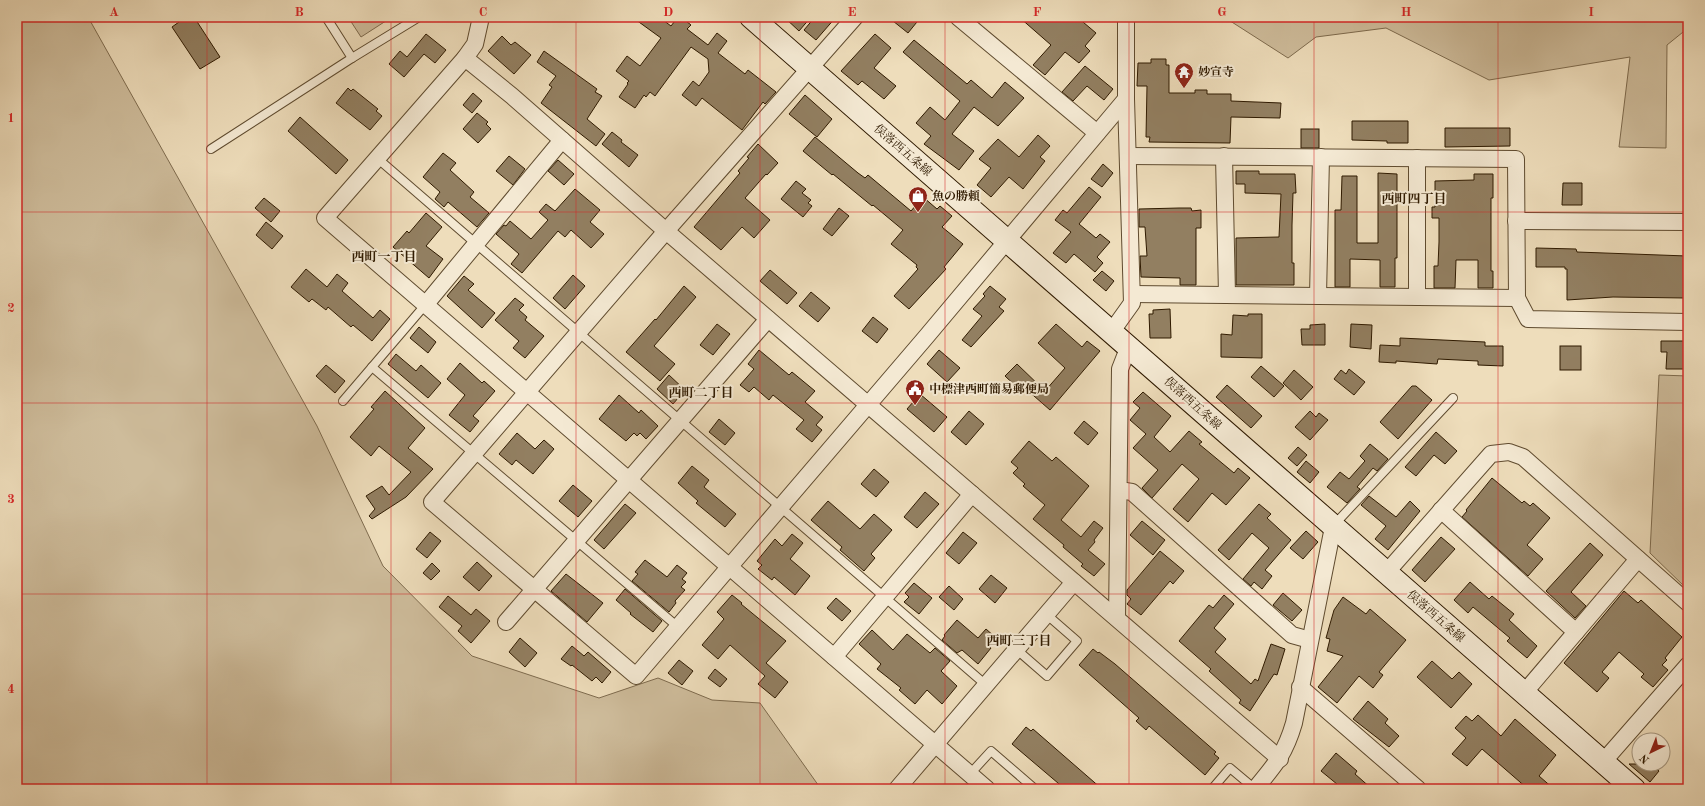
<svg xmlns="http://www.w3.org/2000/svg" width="1705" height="806" font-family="'Old Standard TT','Noto Serif JP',serif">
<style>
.green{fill:#cebc9b;stroke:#7e6b4e}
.building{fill:#927f61;stroke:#2f1a00}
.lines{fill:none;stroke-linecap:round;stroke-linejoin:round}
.service-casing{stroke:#5f4b2f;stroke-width:10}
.minor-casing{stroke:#5f4b2f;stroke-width:18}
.secondary-casing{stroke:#2f1a00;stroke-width:24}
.service{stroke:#f4e9d3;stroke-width:8}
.minor{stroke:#f4e9d3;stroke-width:16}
.secondary{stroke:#f4e9d3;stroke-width:22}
.grid{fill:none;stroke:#d62828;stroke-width:1;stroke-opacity:0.55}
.labels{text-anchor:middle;stroke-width:4;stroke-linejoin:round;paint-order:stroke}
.poi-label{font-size:12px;font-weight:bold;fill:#2f1a00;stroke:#f4e9d3;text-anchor:start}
.street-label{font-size:12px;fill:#2f1a00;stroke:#f4e9d3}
.neighbourhood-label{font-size:13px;font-weight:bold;fill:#2f1a00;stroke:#f4e9d3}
.neatline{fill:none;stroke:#d62828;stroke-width:1.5}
.grid-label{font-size:13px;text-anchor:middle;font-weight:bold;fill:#d62828}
</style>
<rect width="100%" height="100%" fill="#edb"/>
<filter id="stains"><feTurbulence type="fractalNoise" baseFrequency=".005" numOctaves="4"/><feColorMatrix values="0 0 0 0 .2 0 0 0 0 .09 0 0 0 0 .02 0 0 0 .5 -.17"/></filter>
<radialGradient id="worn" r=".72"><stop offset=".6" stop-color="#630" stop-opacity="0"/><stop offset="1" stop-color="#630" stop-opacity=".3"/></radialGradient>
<g class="green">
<polygon points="17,17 88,17 317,426 383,566 472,656 599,698 658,678 712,700 760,703 821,789 17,789"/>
<polygon points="348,17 392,17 361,37"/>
<polygon points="1224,17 1688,17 1688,28 1667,45 1666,148 1619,147 1630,57 1489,80 1386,28 1316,37 1288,58"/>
<polygon points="1659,375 1688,376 1688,590 1650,553"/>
</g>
<g class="building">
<polygon points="186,17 194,17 220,57 200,69 172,27"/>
<polygon points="632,17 659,17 671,26 678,17 681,17 691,25 687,29 708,45 717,33 727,41 718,53 745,74 748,70 776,92 765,104 763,102 742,130 702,98 696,106 682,95 693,81 699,86 709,72 708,59 691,47 655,96 650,92 646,97 644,95 635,108 619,97 628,84 627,83 629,81 616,71 627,56 640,66 661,38"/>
<polygon points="784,17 811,17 799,31"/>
<polygon points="815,17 836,17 816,40 804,30"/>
<polygon points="888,17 921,17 908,33"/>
<polygon points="1019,17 1077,17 1096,33 1085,46 1090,51 1079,63 1065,52 1045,75 1033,65 1051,45"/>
<polygon points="426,34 446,50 435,63 424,54 404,77 389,64 400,51 407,57"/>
<polygon points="875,34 891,48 874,68 896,86 884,99 862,81 858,85 841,71"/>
<polygon points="502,36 511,45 515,42 531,55 514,74 488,51"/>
<polygon points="914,40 967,84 971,80 992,98 1005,82 1024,98 998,126 974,107 952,134 974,151 959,170 924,144 931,136 916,123 930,107 945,120 960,101 903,52"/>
<polygon points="544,51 597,89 595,92 602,96 587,119 605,134 596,146 541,103 552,87 549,85 556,76 537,62"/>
<polygon points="1151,59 1166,59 1166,65 1169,65 1169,93 1195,93 1195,90 1207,90 1207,94 1231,94 1231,101 1281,103 1280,118 1231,117 1230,143 1149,142 1150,137 1146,137 1147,86 1137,86 1138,63 1151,63"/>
<polygon points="1085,66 1113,89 1104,100 1087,86 1073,101 1062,92"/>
<polygon points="348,88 351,91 353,89 378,109 376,111 382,116 370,130 336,103"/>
<polygon points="473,93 482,101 472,113 463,105"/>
<polygon points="805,95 832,119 817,137 789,114"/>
<polygon points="477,113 488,122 486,124 491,129 478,143 463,129"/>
<polygon points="300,117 348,160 336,174 288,131"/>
<polygon points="1352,121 1408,121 1408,143 1387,143 1387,141 1352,140"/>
<polygon points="1445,128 1510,128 1510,146 1445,147"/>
<rect x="1301" y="129" width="18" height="19"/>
<polygon points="612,132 622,140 621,142 638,155 629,167 602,144"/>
<polygon points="1038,135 1050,146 1040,157 1045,161 1023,189 1009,177 991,197 977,185 991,168 979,159 998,139 1019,157"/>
<polygon points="815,137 858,173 865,178 868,175 911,211 923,197 937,209 940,206 952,216 942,227 963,244 944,267 946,269 909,309 894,296 918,269 916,267 917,265 891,244 903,230 873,205 872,206 833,174 832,175 803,151"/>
<polygon points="758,144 778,163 767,175 766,174 745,198 770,220 754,238 742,227 721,250 694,227 740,173 738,171 749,158 747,157"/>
<polygon points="443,153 456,163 450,170 474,192 470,197 489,213 477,227 448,202 444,207 435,199 440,192 423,177"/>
<polygon points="509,156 525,169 513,185 496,171"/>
<polygon points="558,160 574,174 564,185 548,171"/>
<polygon points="1103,164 1113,173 1102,187 1091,179"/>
<polygon points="1236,171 1259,171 1259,174 1295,174 1296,193 1293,193 1292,225 1292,263 1294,263 1294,285 1236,285 1236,238 1279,237 1281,194 1245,193 1245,184 1236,184"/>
<polygon points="1378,173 1397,174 1397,258 1395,258 1395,287 1380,287 1380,260 1350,259 1350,287 1335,287 1335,210 1341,210 1342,176 1357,176 1357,243 1378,243"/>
<polygon points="1474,174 1493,174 1493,198 1491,198 1491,271 1493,271 1493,288 1478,288 1478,260 1456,260 1455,288 1434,288 1434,266 1438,266 1439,242 1439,218 1432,218 1432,207 1435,207 1435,181 1474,180"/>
<polygon points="796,181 806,189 802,193 811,200 808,203 812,206 803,217 781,199"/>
<polygon points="1563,183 1582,183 1582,205 1562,205"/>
<polygon points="1089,187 1101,197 1079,224 1096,238 1100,234 1110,242 1097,257 1103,263 1095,272 1074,254 1066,263 1053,253 1071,232 1055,220 1063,210 1067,213"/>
<polygon points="575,189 600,210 590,222 604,234 591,248 571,230 565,237 558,231 522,273 511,264 519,254 496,234 504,225 506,226 510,221 531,239 548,220 539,212 546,204 555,211"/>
<polygon points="264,198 280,211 271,222 255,208"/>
<polygon points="839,208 849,216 832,236 823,229"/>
<polygon points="1179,208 1191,208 1192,211 1201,210 1201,228 1196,228 1196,285 1180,285 1180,278 1141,277 1140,256 1147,256 1145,227 1139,227 1139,209"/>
<polygon points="426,213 442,227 426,246 443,259 429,278 393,247 407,231 409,233"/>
<polygon points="266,222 283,236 272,249 256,235"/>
<polygon points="1536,248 1576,249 1577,252 1687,256 1685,298 1613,297 1567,300 1567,269 1565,269 1565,267 1536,267"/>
<polygon points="306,269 327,287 337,274 348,283 342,291 373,318 380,310 390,319 372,341 353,325 351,327 328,307 326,310 312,299 309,302 291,287"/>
<polygon points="770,270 797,293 787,304 760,281"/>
<polygon points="1102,271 1114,281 1106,291 1093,280"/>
<polygon points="573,275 585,286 565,309 553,298"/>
<polygon points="464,276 474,284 468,290 495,313 482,328 447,296"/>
<polygon points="684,286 696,297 654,346 675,364 660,381 626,352 655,319 656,320"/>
<polygon points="990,286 1006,299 999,307 1004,311 971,347 962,340 982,316 973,309 985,296 983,294"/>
<polygon points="811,292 830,308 818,322 799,306"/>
<polygon points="515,298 524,305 519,310 527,317 525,320 544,336 525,358 513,348 519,341 495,320"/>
<polygon points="1170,309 1171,338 1150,338 1149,314 1153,314 1153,310"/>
<polygon points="1248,314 1262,314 1262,358 1221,357 1221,334 1232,335 1233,315 1248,316"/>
<polygon points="873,317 888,329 877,343 862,331"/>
<polygon points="717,324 730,334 713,355 700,345"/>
<polygon points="1056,324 1082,347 1087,341 1100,351 1050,410 1026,389 1022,392 1005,376 1017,364 1045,391 1065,368 1038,343"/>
<polygon points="1325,324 1325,345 1302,345 1301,329 1310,329 1310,325"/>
<polygon points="1351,324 1372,325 1371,349 1350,347"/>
<polygon points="419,327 436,342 428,353 410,338"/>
<polygon points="1400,338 1485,342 1485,346 1503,346 1503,366 1478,365 1478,361 1438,359 1437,364 1396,361 1396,363 1379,362 1380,345 1400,346"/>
<polygon points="1661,341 1688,341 1688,369 1666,369 1667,352 1661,352"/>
<rect x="1560" y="346" width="21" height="24"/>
<polygon points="759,350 789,375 792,372 815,391 805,402 823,417 816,425 822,430 812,442 796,429 804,420 773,395 769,400 754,387 749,392 740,385 754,369 748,364"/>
<polygon points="939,350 960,368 947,382 927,364"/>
<polygon points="396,354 416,371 421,365 441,383 428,398 388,364"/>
<polygon points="460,363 482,383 484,381 495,391 473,416 479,421 470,432 449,415 465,395 447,379"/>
<polygon points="326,365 345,381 335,393 316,376"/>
<polygon points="1261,366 1284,386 1274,397 1251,377"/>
<polygon points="1349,369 1365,382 1354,395 1334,379 1341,370 1346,374"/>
<polygon points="1294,370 1313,387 1301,400 1283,383"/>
<polygon points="669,375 685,390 673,404 657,389"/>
<polygon points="1227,385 1262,416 1251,428 1216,397"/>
<polygon points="1412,386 1416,386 1432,400 1398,439 1380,422"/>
<polygon points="385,391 425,428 408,448 433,469 406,497 372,519 369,516 375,509 366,496 382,486 389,495 411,472 379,446 371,456 350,437 374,409 371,407"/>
<polygon points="1143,392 1171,416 1154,437 1170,452 1189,431 1202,442 1199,444 1234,473 1238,468 1250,478 1226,505 1212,493 1188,522 1173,509 1199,479 1182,464 1152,498 1142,488 1158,470 1133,448 1146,434 1130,420 1140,408 1133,402"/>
<polygon points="920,394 947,417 934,432 907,409"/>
<polygon points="619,395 639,413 641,410 658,426 646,439 640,433 637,436 634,433 626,441 599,419"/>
<polygon points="969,411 984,424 966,445 951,432"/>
<polygon points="1310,411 1316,417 1319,413 1328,420 1310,440 1295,427"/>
<polygon points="719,419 735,433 725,445 709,432"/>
<polygon points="1084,421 1098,433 1088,445 1074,433"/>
<polygon points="1436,432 1457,451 1445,464 1434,455 1416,476 1405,467"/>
<polygon points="517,433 535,449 544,440 554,449 533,474 516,460 512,465 499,454"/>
<polygon points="1029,441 1052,461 1056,457 1089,486 1061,520 1081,537 1094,521 1103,528 1094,540 1095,542 1088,550 1105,564 1094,576 1081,566 1083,564 1063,547 1064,545 1033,519 1045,505 1023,486 1025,484 1013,473 1018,468 1011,462"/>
<polygon points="1370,444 1388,459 1377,471 1373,468 1357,487 1360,489 1347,503 1327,487 1340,472 1349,479 1365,461 1360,456"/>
<polygon points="1298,447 1307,455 1297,466 1288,458"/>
<polygon points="1306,461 1319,472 1310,483 1297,472"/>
<polygon points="692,466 709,480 704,487 736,514 725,527 696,503 698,501 678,483"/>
<polygon points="874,469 889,482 876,497 861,484"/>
<polygon points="1492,478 1522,503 1524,501 1530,506 1533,503 1550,518 1527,545 1543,559 1528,576 1462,517 1467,511 1466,510"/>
<polygon points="573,485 592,501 578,517 559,501"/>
<polygon points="925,492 939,504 917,528 904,517"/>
<polygon points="1369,496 1396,517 1410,501 1420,511 1388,550 1375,539 1386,526 1361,505"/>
<polygon points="828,501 860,529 874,514 892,530 871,554 875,558 864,571 840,550 842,547 811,520"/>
<polygon points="625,504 636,513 604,549 594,540"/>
<polygon points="1259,504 1271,514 1267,518 1291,540 1265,570 1272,576 1262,589 1254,582 1251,586 1243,579 1269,548 1252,533 1229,560 1218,550"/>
<polygon points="1142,521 1165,540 1153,555 1130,535"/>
<polygon points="1306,531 1318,542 1303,559 1290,548"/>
<polygon points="430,532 441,541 427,558 416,549"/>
<polygon points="963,532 977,543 959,564 946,553"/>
<polygon points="792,534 803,543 790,559 810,576 795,595 774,577 772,580 758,569 762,565 757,561 775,539 782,546"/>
<polygon points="1441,537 1455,549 1425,582 1412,570"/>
<polygon points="1590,543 1603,555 1571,592 1586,606 1575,618 1546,591"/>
<polygon points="1160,551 1184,571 1173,584 1170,581 1141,615 1127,604 1131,599 1127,595 1127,590"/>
<polygon points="645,560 667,577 677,565 687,573 682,579 686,582 681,587 685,590 675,601 676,603 669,612 632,581 638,574 635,572"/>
<polygon points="477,562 492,576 479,591 463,577"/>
<polygon points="432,563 440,571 431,580 423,573"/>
<polygon points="566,574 603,603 587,622 551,591"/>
<polygon points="991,575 1007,588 995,603 979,589"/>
<polygon points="1470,582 1489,599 1492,596 1514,614 1509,620 1537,646 1527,658 1507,641 1510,638 1473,607 1468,613 1454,600"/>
<polygon points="914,583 932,598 919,614 904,602 909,597 905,593"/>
<polygon points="949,586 963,599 954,610 939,597"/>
<polygon points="625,589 662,621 653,632 630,614 631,613 616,600"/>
<polygon points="1624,591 1638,603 1641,600 1682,637 1665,658 1667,660 1662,665 1668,670 1653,687 1641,677 1644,674 1619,652 1602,672 1609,678 1597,692 1564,663"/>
<polygon points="1283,593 1302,610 1292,621 1273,605"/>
<polygon points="732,595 742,603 741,604 786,641 766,663 788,682 775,698 758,684 765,676 730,645 718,659 702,645 724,619 717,612"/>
<polygon points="1224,595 1234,604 1214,628 1226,639 1215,652 1251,684 1255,679 1258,681 1271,644 1285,649 1277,675 1274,674 1250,711 1239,703 1241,700 1209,671 1211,669 1179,641 1209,605 1213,608"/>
<polygon points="448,596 471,615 476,609 490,621 471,643 458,631 462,626 439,607"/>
<polygon points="1343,597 1366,614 1370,609 1406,640 1379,672 1383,675 1373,688 1359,676 1337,703 1318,687 1343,656 1327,651 1330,639 1326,638 1334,610"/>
<polygon points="836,598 851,611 842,621 827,608"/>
<polygon points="957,620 978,638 986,629 995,637 988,646 991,648 978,664 962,650 957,653 942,640 945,636 944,635"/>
<polygon points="872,630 893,650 907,634 930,653 935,648 950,661 941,671 957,686 942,704 927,690 915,704 899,690 901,688 877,669 881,664 859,644"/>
<polygon points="520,638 537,653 525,667 509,652"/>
<polygon points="572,646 584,656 588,652 611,672 602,683 596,677 592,681 572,665 571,666 561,659"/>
<polygon points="1093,649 1098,653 1099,652 1115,664 1216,752 1214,754 1219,758 1205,775 1149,726 1146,730 1136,721 1139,718 1079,665"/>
<polygon points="679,660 693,671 682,685 668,673"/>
<polygon points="1432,661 1452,679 1459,672 1472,684 1451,708 1417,677"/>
<polygon points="715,669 727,679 720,687 708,678"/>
<polygon points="1368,701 1388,719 1385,723 1399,736 1389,747 1353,719"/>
<polygon points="1478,715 1501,736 1515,719 1556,755 1539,776 1554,789 1528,789 1482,749 1467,766 1452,754 1466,738 1455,728 1466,716 1472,721"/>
<polygon points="1026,727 1031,731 1033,729 1102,789 1065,789 1012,744"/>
<polygon points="1336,753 1357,771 1355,774 1372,789 1343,789 1321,771"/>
<polygon points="1629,764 1651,764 1659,771 1650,782"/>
</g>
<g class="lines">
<g class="service-casing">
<g id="service">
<polyline points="326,17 352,58 419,17"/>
<polyline points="211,149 352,58"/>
<polyline points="377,158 986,685"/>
<polyline points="372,367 678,627"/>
<polyline points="343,401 426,304"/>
<polyline points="1333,526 1453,398"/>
<polyline points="1016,649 1047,676 1077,641 1046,614"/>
<polyline points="970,774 991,751 1035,789"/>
<polyline points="1212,789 1230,768 1255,789"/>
</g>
</g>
<g class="minor-casing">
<g id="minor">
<polyline points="481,17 475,44 465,58 325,218 987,789"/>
<polyline points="855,17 666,231 432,502 636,676 926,337 1126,99 1126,17"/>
<polyline points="958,17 1097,133"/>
<polyline points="465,58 512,96 666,231 1280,759"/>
<polyline points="1128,156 1516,159 1517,298 1132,294"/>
<polyline points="1224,156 1227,295"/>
<polyline points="1516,221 1688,222"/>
<polyline points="1318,296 1321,157"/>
<polyline points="1417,297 1417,158"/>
<polyline points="1517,298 1528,319 1688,322"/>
<polyline points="426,304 562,140"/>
<polyline points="1112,331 1132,303 1126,99"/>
<polyline points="1119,490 1132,492 1292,635 1310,640"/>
<polyline points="1441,510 1576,632"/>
<polyline points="1386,573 1491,454 1509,452 1523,457 1688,603"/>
<polyline points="1117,618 1120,369 1129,346"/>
<polyline points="506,622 768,319"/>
<polyline points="834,657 972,494"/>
<polyline points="1300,687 1418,789"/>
<polyline points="1524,693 1638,559"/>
<polyline points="1603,762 1688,665"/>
<polyline points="897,789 1074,582"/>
<path d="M1255,789C1275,765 1285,754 1294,723L1333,527"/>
</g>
</g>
<g class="secondary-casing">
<polyline id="secondary" points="751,17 1634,789"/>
</g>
<use href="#service" class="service"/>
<use href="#minor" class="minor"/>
<use href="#secondary" class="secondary"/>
</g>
<path class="grid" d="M207,17V789M391,17V789M576,17V789M760,17V789M945,17V789M1129,17V789M1314,17V789M1498,17V789M17,212H1688M17,403H1688M17,594H1688"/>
<defs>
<g id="temple-pin" transform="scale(1)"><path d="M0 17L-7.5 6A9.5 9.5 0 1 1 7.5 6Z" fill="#8f2418" stroke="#f4e9d3"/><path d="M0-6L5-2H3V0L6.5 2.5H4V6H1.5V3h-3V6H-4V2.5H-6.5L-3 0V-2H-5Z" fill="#fff"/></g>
<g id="shop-pin" transform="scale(1)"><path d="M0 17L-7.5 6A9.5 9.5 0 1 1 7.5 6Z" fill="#8f2418" stroke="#f4e9d3"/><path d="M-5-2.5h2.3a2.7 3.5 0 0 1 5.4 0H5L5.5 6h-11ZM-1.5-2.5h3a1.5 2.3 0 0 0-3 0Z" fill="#fff"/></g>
<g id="civic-pin" transform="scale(1)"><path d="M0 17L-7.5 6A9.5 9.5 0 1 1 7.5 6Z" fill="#8f2418" stroke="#f4e9d3"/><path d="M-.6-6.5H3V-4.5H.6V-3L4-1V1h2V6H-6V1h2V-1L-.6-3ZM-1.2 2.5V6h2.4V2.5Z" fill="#fff"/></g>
</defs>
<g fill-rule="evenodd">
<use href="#temple-pin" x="1184" y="72"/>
<use href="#shop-pin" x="918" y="196"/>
<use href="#civic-pin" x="915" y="389"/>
</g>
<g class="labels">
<g class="poi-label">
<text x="1198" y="76">妙宣寺</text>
<text x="932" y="200">魚の勝頼</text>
<text x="929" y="393">中標津西町簡易郵便局</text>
</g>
<g class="street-label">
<text transform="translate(903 150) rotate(41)" y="4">俣落西五条線</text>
<text transform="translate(1193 403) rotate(42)" y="4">俣落西五条線</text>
<text transform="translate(1436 616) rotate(41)" y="4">俣落西五条線</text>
</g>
<g class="neighbourhood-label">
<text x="1414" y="203">西町四丁目</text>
<text x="384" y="261">西町一丁目</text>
<text x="701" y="397">西町二丁目</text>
<text x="1019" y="645">西町三丁目</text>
</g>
</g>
<rect width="1705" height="806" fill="none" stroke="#edb" stroke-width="44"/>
<g transform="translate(1651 752) rotate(223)"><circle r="19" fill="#f4e9d3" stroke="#a5967f"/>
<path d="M0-3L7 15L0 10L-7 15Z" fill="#8f2418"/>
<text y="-6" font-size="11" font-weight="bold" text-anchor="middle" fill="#2f1a00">N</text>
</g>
<rect x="22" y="22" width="1661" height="762" class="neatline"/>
<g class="grid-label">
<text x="114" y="16">A</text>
<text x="299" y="16">B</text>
<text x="483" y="16">C</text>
<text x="668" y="16">D</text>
<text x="852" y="16">E</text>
<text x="1037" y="16">F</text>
<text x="1222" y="16">G</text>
<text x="1406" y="16">H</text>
<text x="1591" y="16">I</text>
<text x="11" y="122">1</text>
<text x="11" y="312">2</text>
<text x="11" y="503">3</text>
<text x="11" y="693">4</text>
</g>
<rect width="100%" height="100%" filter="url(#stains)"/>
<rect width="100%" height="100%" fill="url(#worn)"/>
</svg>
